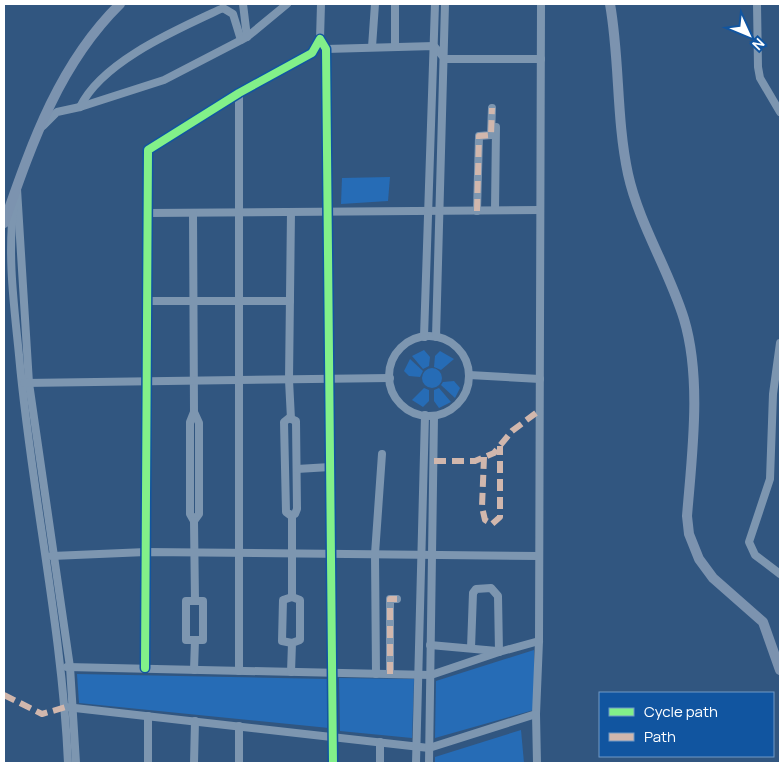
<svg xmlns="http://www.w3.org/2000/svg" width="784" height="767" font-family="Manrope,sans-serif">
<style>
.green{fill:#266cb6}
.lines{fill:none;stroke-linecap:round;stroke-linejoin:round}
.minor{stroke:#7d96b0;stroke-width:8}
.major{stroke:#7c93af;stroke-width:10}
.quiet{stroke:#d1b7ad;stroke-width:6;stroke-dasharray:12 6;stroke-linecap:butt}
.cycleway-casing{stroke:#1155a0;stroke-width:11}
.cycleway{stroke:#82f089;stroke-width:8}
</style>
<rect width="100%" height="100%" fill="#315680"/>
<g class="green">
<polygon points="390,177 388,201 341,204 342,178"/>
<polygon points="424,350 430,357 429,366 423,369 412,356"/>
<polygon points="440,351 454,359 441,370 434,367 435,356"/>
<polygon points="410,359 423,371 420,377 409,376 404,371"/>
<circle cx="432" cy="378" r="10"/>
<polygon points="454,381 460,388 455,398 441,385 443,382"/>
<polygon points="424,388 429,390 429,401 423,407 412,400"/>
<polygon points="439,388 451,402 439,408 434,401 434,390"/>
<polygon points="534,650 534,710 435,738 436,681"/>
<polygon points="77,674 328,679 329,728 79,703"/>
<polygon points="339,678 414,679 412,738 340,731"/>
<polygon points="521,730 524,763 435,763 435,757"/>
</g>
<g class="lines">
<g class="minor">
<polyline points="243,4 247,37"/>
<polyline points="757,4 758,67 760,78 780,112"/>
<polyline points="320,39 321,4"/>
<polyline points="372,47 375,4"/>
<polyline points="395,47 395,4"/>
<polyline points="326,49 434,46 445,59 541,59"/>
<polyline points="239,93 239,671"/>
<path d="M80,107C102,61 178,29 223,8L233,14L241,40"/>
<polyline points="43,126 57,112 80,107 164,80 247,37 287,4"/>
<polyline points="17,189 29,383 70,667 76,763"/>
<path d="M14,204C7,254 14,305 19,355C31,491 62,626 68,763"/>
<polyline points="495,210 496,127"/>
<polyline points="477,211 479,136 491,135 492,108"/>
<polyline points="148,213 540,210"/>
<polyline points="193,213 194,412"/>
<polyline points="147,301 290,301"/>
<circle cx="429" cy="376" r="40"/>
<polyline points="424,337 435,4"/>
<polyline points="436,337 445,4"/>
<polyline points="780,343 773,394 770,479 749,542 755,555 780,574"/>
<polyline points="469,375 540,379"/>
<polyline points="24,383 390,378"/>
<polygon points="194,412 199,423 199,514 194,521 190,514 190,422"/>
<polygon points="289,418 296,421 297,509 295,514 290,515 286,512 284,422"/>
<polyline points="291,419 289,380 291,212"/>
<polyline points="297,469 330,467"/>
<polyline points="194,521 195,601"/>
<polyline points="52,556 146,552 539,556"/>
<rect x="186" y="601" width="17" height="39"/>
<polyline points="292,643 282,641 283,600 292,597"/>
<polyline points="430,645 497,651"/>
<polyline points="471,648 473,593 476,589 491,588 498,596 499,652"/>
<polyline points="67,667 431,675 499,652 539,641"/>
<polyline points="145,668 148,150 239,93 312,53 320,39 326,49 333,763"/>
<polyline points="194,670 195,640"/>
<polyline points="291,672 292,643 300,640 300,600 292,597 292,515"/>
<polyline points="376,674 375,554 382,454"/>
<polyline points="390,674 390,599 397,599"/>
<polyline points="66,707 429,748 536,714 539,641 541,4"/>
<polyline points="536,714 537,763"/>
<polyline points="148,716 148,763"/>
<polyline points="239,726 239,763"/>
<polyline points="380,742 380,763"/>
<polyline points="194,763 195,721"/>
<polyline points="416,763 425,415"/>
<polyline points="429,763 434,416"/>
</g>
<g class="major">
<path d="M610,4C620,60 616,118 628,174C639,224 669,270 684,319C702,379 692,454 687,516L689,534L699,559L713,578L763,622L780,670"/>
<path d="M4,223C32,143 59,64 120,4"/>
</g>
<g class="quiet">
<polyline points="477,211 479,136 491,135 492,108"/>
<polyline points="484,457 482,507 485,520 492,524 500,517 500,446"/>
<polyline points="434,461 475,461 494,453 512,431 540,410"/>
<polyline points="390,674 390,599 397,599"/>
<polyline points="4,695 42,714 66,707"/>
</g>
<g class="cycleway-casing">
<polyline id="cycleway" points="145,668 148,150 239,93 312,53 320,39 326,49 333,763"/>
</g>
<use href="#cycleway" class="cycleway"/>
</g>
<rect width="784" height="767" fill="none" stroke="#ffffff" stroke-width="10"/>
<rect x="599" y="692" width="175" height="65" fill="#1155a0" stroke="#7099c6"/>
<rect x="609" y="708" width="25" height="8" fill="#82f089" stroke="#7099c6"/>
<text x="644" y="717" font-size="15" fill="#ffffff">Cycle path</text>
<rect x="609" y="733" width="25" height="8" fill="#d1b7ad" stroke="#7099c6"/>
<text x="644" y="742" font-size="15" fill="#ffffff">Path</text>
<g transform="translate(749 35) rotate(134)" stroke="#1155a0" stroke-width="4" paint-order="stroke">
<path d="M0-4L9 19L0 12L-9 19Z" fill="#ffffff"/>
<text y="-8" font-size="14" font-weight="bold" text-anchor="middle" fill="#ffffff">N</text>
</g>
</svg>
